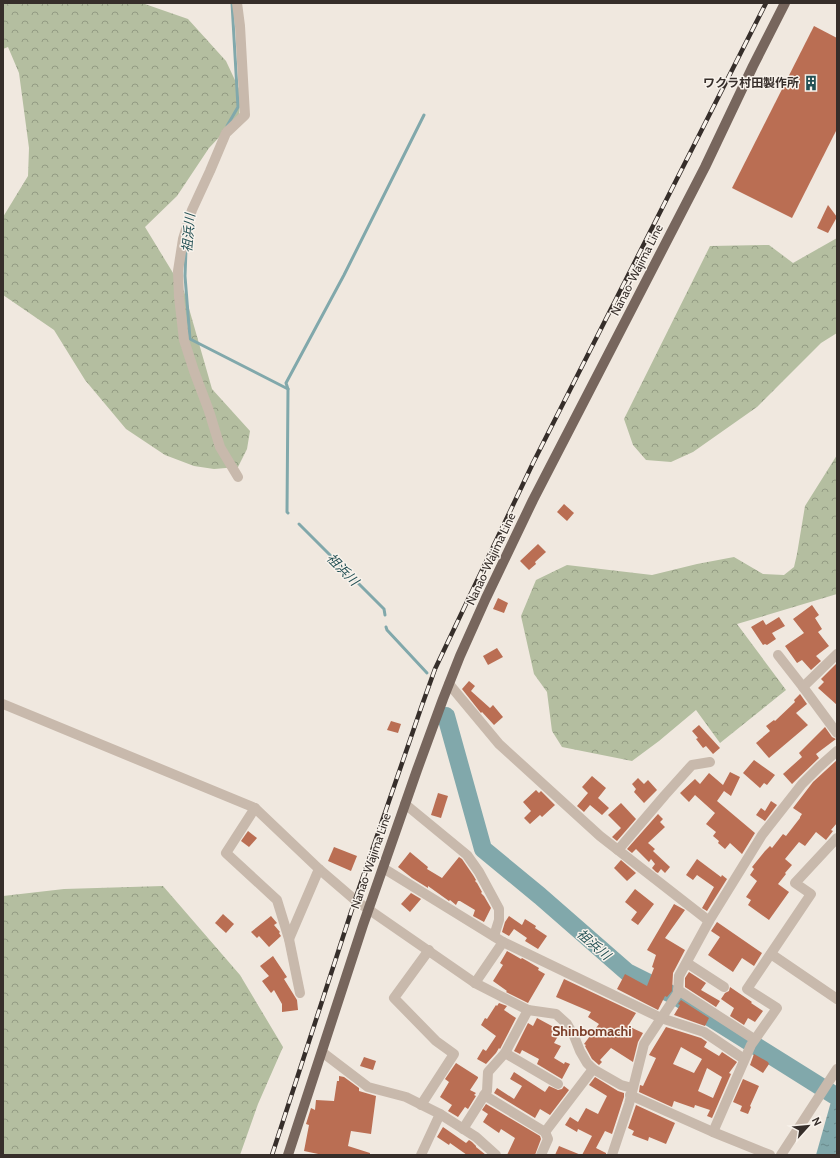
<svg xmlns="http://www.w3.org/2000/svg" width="840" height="1158" font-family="Cabin,'Noto Sans JP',sans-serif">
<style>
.forest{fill:url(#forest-crowns)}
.water{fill:url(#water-ripples)}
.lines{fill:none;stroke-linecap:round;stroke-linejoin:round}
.stream{stroke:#81a8ab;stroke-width:3}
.river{stroke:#81a8ab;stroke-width:18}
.building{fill:#ba6e53;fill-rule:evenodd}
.minor{stroke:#c8b9ac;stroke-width:10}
.major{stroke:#77665d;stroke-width:10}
.rail-casing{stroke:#362e2a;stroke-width:4.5}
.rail{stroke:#f8f2eb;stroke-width:3;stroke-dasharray:9;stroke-linecap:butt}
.labels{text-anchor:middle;stroke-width:3;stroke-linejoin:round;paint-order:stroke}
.poi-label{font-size:12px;font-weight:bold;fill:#362e2a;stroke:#f8f2eb;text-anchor:end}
.street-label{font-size:12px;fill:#362e2a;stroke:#f8f2eb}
.water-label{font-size:13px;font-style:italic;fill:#235054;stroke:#f8f2eb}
.quarter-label{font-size:14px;font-weight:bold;fill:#7d402b;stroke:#f8f2eb}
</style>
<defs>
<pattern id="forest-crowns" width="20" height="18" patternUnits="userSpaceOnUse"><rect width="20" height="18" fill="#b4bea0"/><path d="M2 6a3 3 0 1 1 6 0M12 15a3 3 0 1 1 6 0" fill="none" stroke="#939b83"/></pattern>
<pattern id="water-ripples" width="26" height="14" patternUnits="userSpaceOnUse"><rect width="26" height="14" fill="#81a8ab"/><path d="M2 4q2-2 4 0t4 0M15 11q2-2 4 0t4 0" fill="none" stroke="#6a898b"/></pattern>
</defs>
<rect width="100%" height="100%" fill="#f0e8df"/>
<g class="forest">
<polygon points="3,3 142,3 188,19 226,61 241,93 239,116 209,148 177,196 145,227 184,291 212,389 250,431 247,449 238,467 214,469 194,466 165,455 126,429 85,380 54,330 3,295 3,217 28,176 29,148 19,73 8,47 3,49"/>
<polygon points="837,238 837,333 821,343 757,407 693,452 671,462 646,460 633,445 624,419 710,246 769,245 793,263"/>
<polygon points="837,455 837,594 737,624 786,690 720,743 696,710 659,741 632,761 562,747 552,731 547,692 534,674 521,616 536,580 567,565 652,575 697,564 734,557 763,574 784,575 794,567 797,554 805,506"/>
<polygon points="163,886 240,975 283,1047 258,1104 240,1155 3,1155 3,896 64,889"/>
</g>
<polygon class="water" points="837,1091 837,1155 816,1155 832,1098"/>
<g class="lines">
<g class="stream">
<polyline points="227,126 238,107 232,3"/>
<polyline points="186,249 185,276 190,339 288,389"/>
<polyline points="288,513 287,512 288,389 286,383 344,275 424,115"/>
<polyline points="299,524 384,609 385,615"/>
<polyline points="386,627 387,630 427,673"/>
</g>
<polyline class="river" points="446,716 483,849 540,896 627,972 679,998 834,1095"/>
</g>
<g class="building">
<polygon points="814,26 837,38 837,129 792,218 732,188"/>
<polygon points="828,205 837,217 828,233 817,228"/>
<polygon points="564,504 574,513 567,521 557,512"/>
<polygon points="538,544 546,552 535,562 536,564 529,570 520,561"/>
<polygon points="498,598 508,603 504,613 493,609"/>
<polygon points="812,605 819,615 815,618 822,629 818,632 829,646 816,656 821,661 811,670 802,660 797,663 785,646 804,633 793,619"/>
<polygon points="779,617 785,626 772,633 776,639 767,645 765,644 763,645 751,627 763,620 766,625"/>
<polygon points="497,648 503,657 488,665 483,656"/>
<polygon points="837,663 837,705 818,688 824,682 821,679"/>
<polygon points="469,681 475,686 471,691 490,708 493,705 503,717 494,725 482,712 481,713 462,689"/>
<polygon points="800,694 807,704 796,713 808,725 769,758 756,743 770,731 766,726 774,720 775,721 795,702 794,700"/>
<polygon points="391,721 401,724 398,733 387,730"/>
<polygon points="699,725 720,748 713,754 706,746 703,748 696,739 698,738 692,731"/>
<polygon points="825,727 832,737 836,739 816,754 819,758 792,784 783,774 802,757 799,753"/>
<polygon points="754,760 775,775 767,785 764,783 760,788 743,773"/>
<polygon points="837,760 837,823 831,830 833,831 826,840 816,832 805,846 799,842 785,859 792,865 785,873 786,874 778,884 789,892 769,920 748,905 751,900 746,897 757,881 750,875 754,869 752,867 765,851 770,846 772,848 783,834 786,836 800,818 800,817 802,814 793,808 813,782"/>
<polygon points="730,772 740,777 731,796 724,791 717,801 755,833 742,854 730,843 725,849 718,843 719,841 713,836 716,832 706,824 715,813 695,795 689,802 680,793 695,779 700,784 709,773 723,785"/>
<polygon points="592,776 606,788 598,798 609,808 602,815 590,805 584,812 577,806 588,793 582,787"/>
<polygon points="638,778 644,784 648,780 657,790 644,803 634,792 636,789 632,784"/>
<polygon points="536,790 539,793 541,791 555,805 542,817 540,815 530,824 524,818 531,811 523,802"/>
<polygon points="438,793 448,796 441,818 431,815"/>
<polygon points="771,801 777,805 765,821 756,815 761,808 765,811"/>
<polygon points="621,803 636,819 617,841 612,837 621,828 608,815"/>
<polygon points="658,814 663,819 660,822 665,827 648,843 655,849 653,851 670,867 665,873 661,869 658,873 656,872 652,868 655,864 651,859 649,862 636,849 632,853 627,849"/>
<polygon points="248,831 257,838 249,847 241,841"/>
<polygon points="334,847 357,856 351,871 328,861"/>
<polygon points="410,852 428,867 427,869 442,878 459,857 462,859 473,875 476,880 475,881 477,883 482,892 481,893 484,896 491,908 484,922 473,916 475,910 460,901 458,901 456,905 450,900 449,901 428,886 428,888 412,878 398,867"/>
<polygon points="697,859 721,877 722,875 727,879 707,911 702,908 714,887 697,875 693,880 686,875"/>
<polygon points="621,860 636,873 627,881 614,868"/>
<polygon points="635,889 654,904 638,925 631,920 637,912 625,902"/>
<polygon points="411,893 421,899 410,912 401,904"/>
<polygon points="674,904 685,910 665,938 685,950 673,973 672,991 667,997 665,996 658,1010 617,989 625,974 647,986 654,968 652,967 656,955 647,950"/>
<polygon points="223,914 234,924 226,933 215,923"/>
<polygon points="271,916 277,923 274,925 280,932 279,933 281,936 269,947 259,936 257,938 251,932"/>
<polygon points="509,916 522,925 525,919 536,926 535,928 547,936 538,949 525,941 527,938 514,929 509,936 502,932 505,922"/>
<polygon points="717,922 762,953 754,966 742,958 733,972 708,955 720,937 711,931"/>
<polygon points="507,951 521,959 522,958 529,962 539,968 538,970 545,974 528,1003 506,992 507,991 493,981 503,965 500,963"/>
<polygon points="273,956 287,977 284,979 297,1000 298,1010 282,1012 282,1004 274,990 271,993 262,981 269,976 260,966"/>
<polygon points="689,972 706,983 701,990 720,1001 716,1007 685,987 685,978"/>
<polygon points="564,979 636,1013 628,1026 643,1033 638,1042 633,1062 611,1048 600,1060 602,1062 599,1065 592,1059 586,1048 585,1046 586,1045 584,1044 599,1024 588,1017 591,1012 556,997"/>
<polygon points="730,987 752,1002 751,1003 763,1011 755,1022 748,1018 744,1025 730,1016 734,1008 721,999 725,993 729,991"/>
<polygon points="681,1000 709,1018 705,1026 674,1015 680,1005 678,1004"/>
<polygon points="499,1003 507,1006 504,1010 516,1018 500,1049 499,1048 496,1053 486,1064 477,1059 483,1049 486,1051 496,1036 481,1025 485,1018 487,1019 496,1005 497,1006"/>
<polygon points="537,1018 561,1031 554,1043 561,1046 554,1058 564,1064 565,1062 570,1064 562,1079 537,1064 539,1059 522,1050 520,1054 514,1051 528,1023 533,1026"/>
<path d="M666,1027L701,1038L707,1042L704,1047L719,1056L722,1052L737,1062L729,1073L731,1074L712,1118L707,1116L710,1110L695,1105L694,1108L674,1101L672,1107L639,1092L640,1085L643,1086L656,1058L649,1055ZM681,1047L702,1059L694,1073L673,1064ZM707,1068L722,1077L713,1098L698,1091Z"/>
<polygon points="754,1054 768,1062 769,1064 763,1073 750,1065"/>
<polygon points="364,1057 376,1061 373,1070 360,1066"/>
<polygon points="456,1063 478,1077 478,1078 470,1090 476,1093 474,1095 476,1096 468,1109 465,1107 458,1117 448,1111 452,1105 440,1097 449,1082 445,1079"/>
<polygon points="514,1072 545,1092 549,1086 558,1090 562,1089 564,1086 569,1090 550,1115 540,1109 535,1118 494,1093 497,1088 514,1099 522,1086 510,1079"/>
<polygon points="339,1076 344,1077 359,1088 359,1091 376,1096 371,1134 351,1131 348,1146 370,1153 370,1155 323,1155 304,1151 309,1125 306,1124 311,1108 315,1110 316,1100 334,1101 337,1081 339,1081"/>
<polygon points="595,1077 618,1091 624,1093 624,1097 612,1134 605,1131 596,1148 606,1153 606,1155 582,1155 592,1136 578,1129 577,1132 565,1125 570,1117 578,1122 586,1108 598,1114 607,1096 589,1085"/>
<polygon points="743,1079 759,1086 750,1106 751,1107 748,1114 740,1111 742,1106 733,1102"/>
<polygon points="486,1104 540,1136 541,1139 535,1155 507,1155 515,1138 501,1129 499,1133 483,1122 488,1114 482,1110"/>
<polygon points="636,1105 675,1123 666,1144 649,1137 648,1141 632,1135 634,1131 628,1128"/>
<polygon points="443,1127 466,1143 469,1140 472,1142 476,1146 476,1147 486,1155 467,1155 450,1143 449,1145 437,1137"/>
<polygon points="559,1146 581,1155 555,1155"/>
</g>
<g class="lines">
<g class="minor">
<polyline points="237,3 240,26 245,115 226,133 210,171 192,210 183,239 178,271 179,297 184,340 194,371 209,411 220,447 238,477"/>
<polyline points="778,655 803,687 837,733"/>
<polyline points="449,684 499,744 600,836 709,921"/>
<polyline points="803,687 837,654"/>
<polyline points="3,704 255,808 319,869 355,900 475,983 528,1010 556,1014 567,1024 574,1036 580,1051 587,1063 593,1069 621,1085 632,1088"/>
<polyline points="405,804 467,855 479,872 499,909 499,920 494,936"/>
<polyline points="255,808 226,853 277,900 289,939 319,869"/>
<polyline points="618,850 665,795 692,765 710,762"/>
<polyline points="383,868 503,942 661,1018 704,1032 744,1059"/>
<polyline points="289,939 300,993"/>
<polyline points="771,954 837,999"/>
<polyline points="687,963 724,987"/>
<polyline points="475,983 503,942"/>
<polyline points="678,990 754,1039"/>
<polyline points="322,1052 368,1087 406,1097 440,1114 476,1137 496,1155"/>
<polyline points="505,1053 558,1084"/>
<polyline points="484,1095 545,1132 548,1139 541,1155"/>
<polyline points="630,1095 713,1132 770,1155"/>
<polyline points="421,1105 454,1054 436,1041 394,998 429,950"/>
<polyline points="463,1129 487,1091 488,1072 505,1053 528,1010"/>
<polyline points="545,1132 593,1069"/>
<polyline points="713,1132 751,1045 777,1008 747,989 811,894 795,883 837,838"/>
<polyline points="421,1155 440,1114"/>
<polyline points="612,1155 629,1104 644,1044 678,993 679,976 709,921 762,835 802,784 819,767 837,751"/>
<polyline points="781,1155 837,1069"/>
</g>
<polyline class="major" points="288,1155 363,925 417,770 443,699 460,656 486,598 533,500 705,167 753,66 785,3"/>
<g class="rail-casing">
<polyline id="rail" points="272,1155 355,900 421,708 435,669 533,463 766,3"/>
</g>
<use href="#rail" class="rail"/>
</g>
<defs>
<g id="building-bare" transform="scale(1.2)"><path d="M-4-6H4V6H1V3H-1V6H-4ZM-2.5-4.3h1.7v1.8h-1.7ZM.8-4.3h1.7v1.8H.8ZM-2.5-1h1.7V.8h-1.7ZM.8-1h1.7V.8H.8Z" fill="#235054" stroke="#f8f2eb" stroke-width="2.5" paint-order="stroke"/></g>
</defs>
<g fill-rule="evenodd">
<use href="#building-bare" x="811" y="83"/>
</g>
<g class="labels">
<g class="poi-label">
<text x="799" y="87">ワクラ村田製作所</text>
</g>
<g class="street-label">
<text transform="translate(637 270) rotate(-63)" y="4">Nanao-Wajima Line</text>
<text transform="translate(491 559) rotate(-65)" y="4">Nanao-Wajima Line</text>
<text transform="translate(371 861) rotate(-71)" y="4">Nanao-Wajima Line</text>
</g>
<g class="water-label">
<text transform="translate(188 233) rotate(-85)" y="5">祖浜川</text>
<text transform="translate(343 569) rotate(45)" y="5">祖浜川</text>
<text transform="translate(594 944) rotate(41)" y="5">祖浜川</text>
</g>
<g class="quarter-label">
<text x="592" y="1036">Shinbomachi</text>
</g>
</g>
<rect width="840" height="1158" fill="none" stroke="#362e2a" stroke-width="8"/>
<g transform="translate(808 1126) rotate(63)" stroke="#f8f2eb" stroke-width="3" paint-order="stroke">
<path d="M0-3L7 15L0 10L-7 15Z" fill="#362e2a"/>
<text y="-6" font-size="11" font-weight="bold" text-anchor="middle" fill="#362e2a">N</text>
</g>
</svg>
